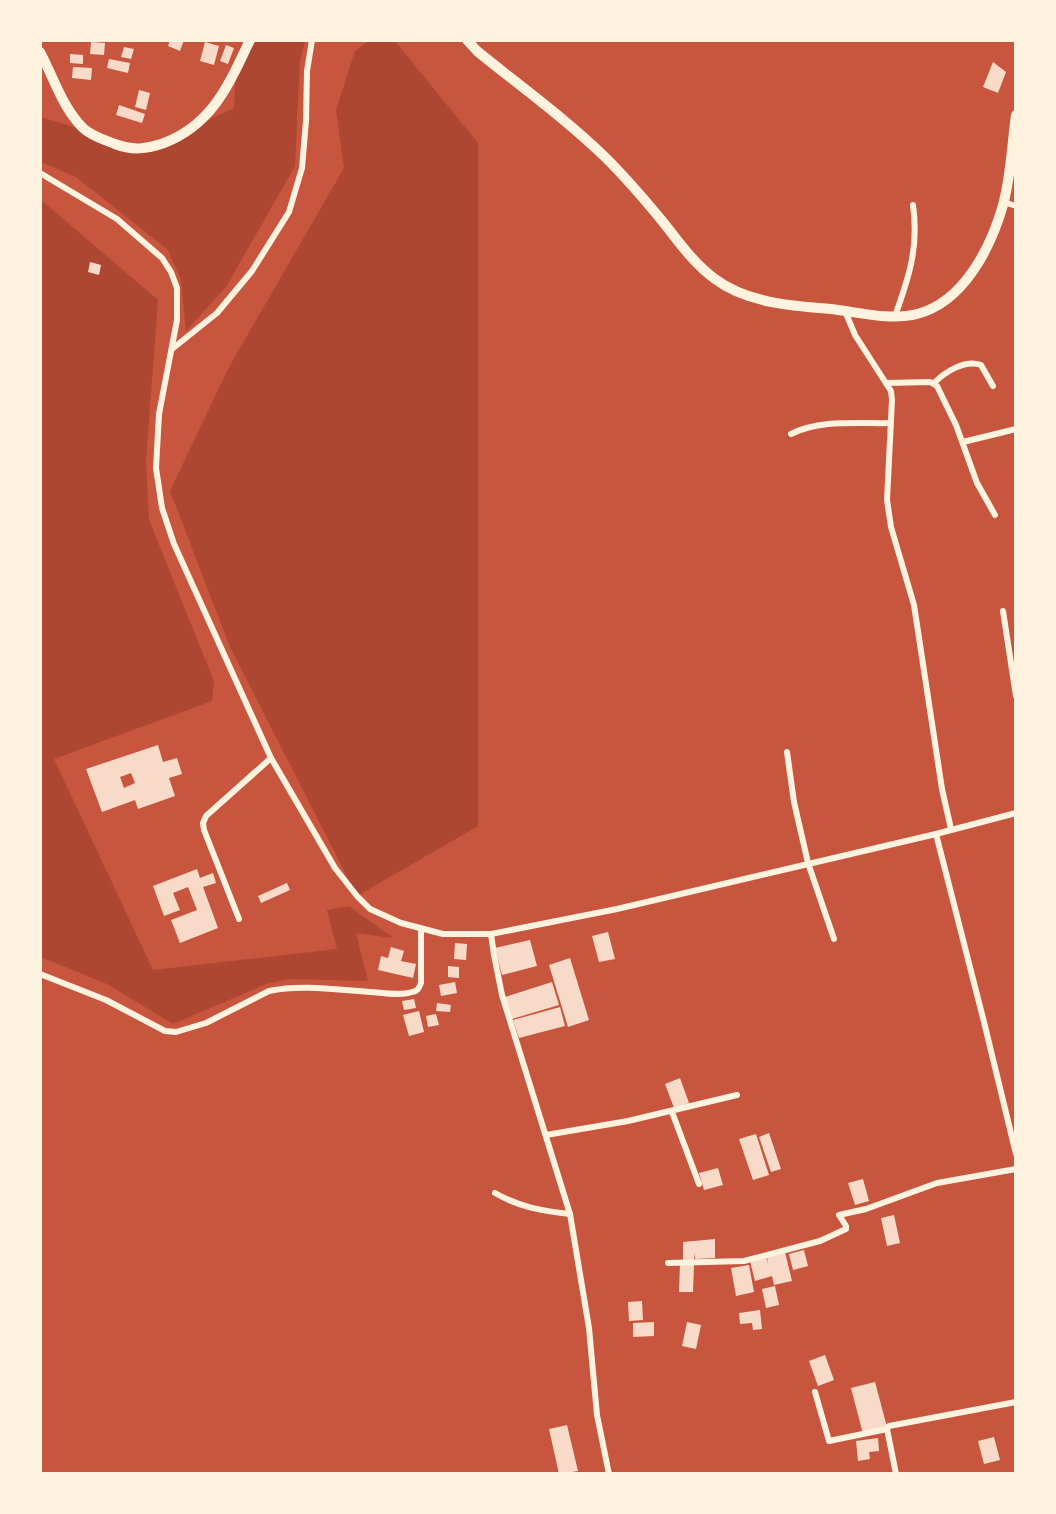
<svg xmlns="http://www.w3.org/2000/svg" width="1056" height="1514" font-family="'Archivo Narrow',sans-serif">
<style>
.green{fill:#ae4732}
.building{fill:#f7dbc8;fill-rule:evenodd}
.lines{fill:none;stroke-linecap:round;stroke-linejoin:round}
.minor{stroke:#fff3e0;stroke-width:6}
.primary{stroke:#fff3e0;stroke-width:10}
</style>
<rect width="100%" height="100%" fill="#c8553d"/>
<g class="green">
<polygon points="250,41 305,41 300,61 295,166 226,287 186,331 181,280 168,250 76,177 41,162 40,117 147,149 234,108 236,70"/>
<polygon points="369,41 395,41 478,143 478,826 357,896 230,647 170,491 229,367 344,168 336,110 355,51"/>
<polygon points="40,199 158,300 146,460 149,520 214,681 212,701 54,759 153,970 337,949 327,910 349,906 393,938 356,933 368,981 290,979 269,983 173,1024 107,984 41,957"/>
</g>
<g class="building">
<polygon points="170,40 184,40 180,51 168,46"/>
<polygon points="91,42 105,43 104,55 90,54"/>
<polygon points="205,42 219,46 214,65 200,61"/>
<polygon points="226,45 234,48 228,64 220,61"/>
<polygon points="124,47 134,49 131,59 121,57"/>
<polygon points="70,54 83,55 83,64 70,63"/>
<polygon points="109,59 130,63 128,73 107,68"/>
<polygon points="993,62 1006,72 998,93 983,87"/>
<polygon points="73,67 92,68 91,80 72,78"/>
<polygon points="139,90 150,93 146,110 135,107"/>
<polygon points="119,105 145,114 142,123 116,115"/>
<polygon points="90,262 101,265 99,275 88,272"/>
<path d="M158,745L163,762L177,758L182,774L169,778L175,796L138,809L135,800L102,812L86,769ZM131,773L135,783L124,788L120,777Z"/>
<polygon points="197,869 200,878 213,873 216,883 203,887 218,928 180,943 171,920 197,910 188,887 173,893 180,910 164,916 153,886"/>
<polygon points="287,883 290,890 261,903 258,896"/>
<polygon points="608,932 615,959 599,962 592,936"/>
<polygon points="530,940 537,966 502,975 495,948"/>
<polygon points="455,943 467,944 466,960 454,959"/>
<polygon points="391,947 404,951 401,961 416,964 413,978 378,970 381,956 388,958"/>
<polygon points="570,958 589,1020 568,1027 549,965"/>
<polygon points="448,966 459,967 459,978 448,977"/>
<polygon points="455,982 457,993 441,996 439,985"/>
<polygon points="552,982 559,1005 512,1019 505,997"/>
<polygon points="414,999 416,1008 404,1010 402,1001"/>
<polygon points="437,1003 451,1005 450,1012 436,1011"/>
<polygon points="560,1007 565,1026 519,1038 513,1020"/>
<polygon points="419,1011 424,1032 409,1036 403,1015"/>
<polygon points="436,1014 439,1025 428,1027 426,1016"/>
<polygon points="680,1078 689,1103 674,1108 665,1084"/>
<polygon points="769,1133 781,1169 771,1172 759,1137"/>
<polygon points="756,1134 769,1175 753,1180 739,1139"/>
<polygon points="718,1168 723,1185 704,1190 699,1173"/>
<polygon points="863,1179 869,1201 855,1205 848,1183"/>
<polygon points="894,1215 900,1243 887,1246 881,1218"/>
<polygon points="715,1239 715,1258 695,1259 694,1253 694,1260 683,1260 683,1242"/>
<polygon points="804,1250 808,1266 793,1270 789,1254"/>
<polygon points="785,1252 792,1281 774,1285 772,1276 755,1281 750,1261 766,1257 768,1264 767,1257"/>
<polygon points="680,1264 694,1265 693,1292 679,1292"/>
<polygon points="749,1265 754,1292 736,1296 731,1268"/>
<polygon points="775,1286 779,1305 766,1308 762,1289"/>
<polygon points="642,1301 643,1320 629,1321 628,1302"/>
<polygon points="760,1310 762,1329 753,1330 752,1323 740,1324 739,1313"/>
<polygon points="654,1322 654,1336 633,1337 633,1323"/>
<polygon points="687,1322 701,1325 696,1349 682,1346"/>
<polygon points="825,1355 834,1380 818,1386 809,1361"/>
<polygon points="875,1382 887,1427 863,1434 851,1388"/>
<polygon points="567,1425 578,1471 559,1474 549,1429"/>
<polygon points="994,1437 1000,1460 984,1464 978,1441"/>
<polygon points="878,1438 879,1451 869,1452 870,1459 858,1461 856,1441"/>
</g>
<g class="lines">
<g class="minor">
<polyline points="40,173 117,219 162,258 171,272 177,288 177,320 159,414 156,468 162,508 174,544 271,758 335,868 357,896 370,909 401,923 443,934 491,934 494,955 502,995 570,1214 589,1328 597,1415 609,1474"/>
<polyline points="1003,202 1016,206"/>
<polyline points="845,311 855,335 891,391 892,400 887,500 891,527 914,605 942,789 951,829"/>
<path d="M895,316C909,277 919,247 913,205"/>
<polyline points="172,349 217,313 252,271 289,212 302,168 306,121 307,71 312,40"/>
<polyline points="886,383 930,382 937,386 956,425 977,483 995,515"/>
<path d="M934,383C945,372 965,359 981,365L993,386"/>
<path d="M791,434C821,419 858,424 891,423"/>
<polyline points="963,442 1016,429"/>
<polyline points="1003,611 1016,696"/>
<polyline points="787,752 794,802 808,863 834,939"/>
<polyline points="936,834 984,1022 1016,1154"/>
<polyline points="239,919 204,830 203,823 206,816 271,758"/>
<polyline points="491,934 617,909 936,834 1016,813"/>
<path d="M40,974L106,1000L165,1031L176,1032L206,1023L269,991C302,984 338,990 371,992C384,993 400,996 412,992C418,991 419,988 421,983V929"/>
<polyline points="672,1112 699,1184"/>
<polyline points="546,1135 628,1121 737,1095"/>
<path d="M495,1193C519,1207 542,1211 570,1214"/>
<polyline points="668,1263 744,1261 820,1241 846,1229 846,1226 839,1215 866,1209 937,1183 1016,1169"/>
<polyline points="815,1392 829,1441 887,1429"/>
<polyline points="896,1474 887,1429 889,1426 1016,1402"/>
</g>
<g class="primary">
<path d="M467,40L477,51C520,86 566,119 606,158C626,178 645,200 663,222C679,242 694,264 715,279C747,303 792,306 831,309C858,312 890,321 917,314C964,302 991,247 1003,205C1011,176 1012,144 1016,115"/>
<path d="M40,52C54,78 62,107 83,128C91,136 105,140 115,144C133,151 147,149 164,143C213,124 229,84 250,40"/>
</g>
</g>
<rect width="1056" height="1514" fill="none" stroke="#fff3e0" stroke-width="84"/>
</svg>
